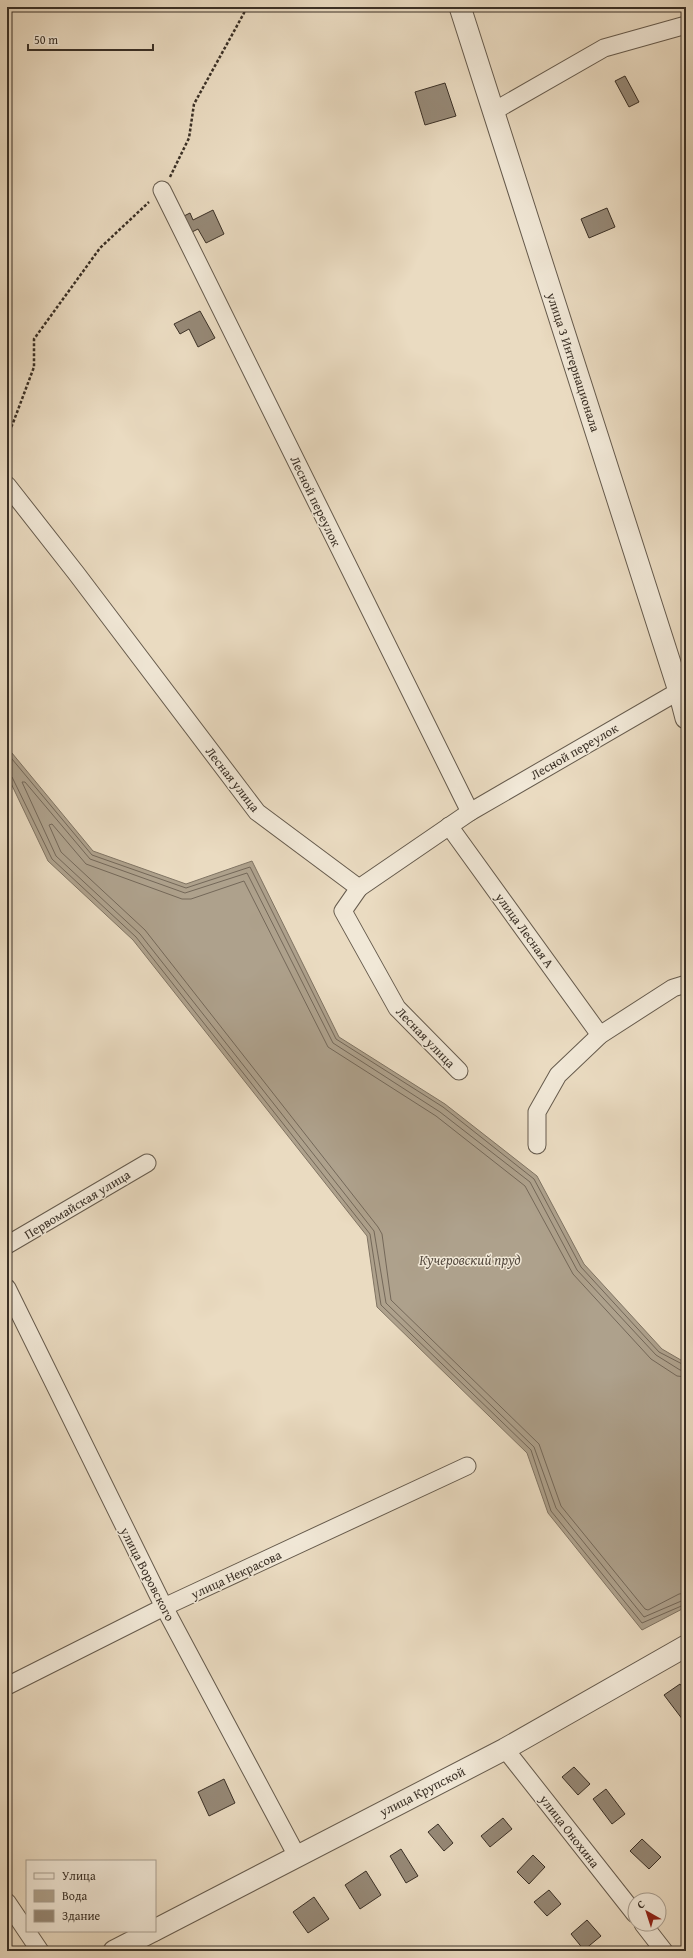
<svg xmlns="http://www.w3.org/2000/svg" width="693" height="1958" font-family="'Gentium Book Plus',serif">
<style>
.water{fill:#aea18c;stroke:#807463}
.lines{fill:none;stroke-linecap:round;stroke-linejoin:round}
.shore{stroke:#746859;stroke-width:1}
.building{fill:#968977;stroke:#3a3026}
.minor-casing{stroke:#665b4d;stroke-width:19}
.tertiary-casing{stroke:#665b4d;stroke-width:23}
.path{stroke:#3a3026;stroke-width:2.5;stroke-dasharray:3 2;stroke-linecap:butt}
.minor{stroke:#f1e8d7;stroke-width:17}
.tertiary{stroke:#f1e8d7;stroke-width:21}
.labels{text-anchor:middle;stroke-width:3;stroke-linejoin:round;paint-order:stroke}
.street-label{font-size:13px;fill:#3a3026;stroke:#f1e8d7}
.water-label{font-size:14px;font-style:italic;fill:#574c40;stroke:#f1e8d7}
</style>
<rect width="100%" height="100%" fill="#eadbc1"/>
<filter id="stains"><feTurbulence type="fractalNoise" baseFrequency=".005" numOctaves="4"/><feColorMatrix values="0 0 0 0 .2 0 0 0 0 .09 0 0 0 0 .02 0 0 0 .5 -.17"/></filter>
<radialGradient id="worn" r=".72"><stop offset=".6" stop-color="#630" stop-opacity="0"/><stop offset="1" stop-color="#630" stop-opacity=".3"/></radialGradient>
<polygon class="water" points="7,747 93,851 186,884 252,861 339,1037 445,1104 537,1176 584,1264 662,1349 686,1363 686,1607 642,1630 548,1513 527,1453 377,1307 367,1236 133,940 48,861 7,775"/>
<g class="lines">
<g class="shore">
<polyline points="7,753 92,855 186,888 250,867 336,1039 443,1107 534,1179 581,1267 659,1352 686,1366"/>
<polyline points="7,775 12,777 52,859 136,937 370,1234 381,1305 531,1450 551,1511 642,1623 686,1604"/>
<polyline points="686,1371 680,1370 656,1355 577,1270 530,1182 440,1112 333,1043 247,873 185,893 90,859 25,782 22,782 56,856 140,934 374,1231 386,1303 534,1447 556,1508 644,1617 686,1599"/>
<polyline points="686,1377 677,1376 651,1359 573,1274 525,1186 436,1116 328,1047 244,881 191,899 182,899 86,864 52,824 49,825 61,852 145,930 378,1227 382,1234 391,1300 539,1444 561,1506 645,1609 648,1610 679,1594 686,1593"/>
</g>
</g>
<g class="building">
<polygon points="625,76 639,102 629,107 615,81"/>
<polygon points="445,83 456,116 425,125 415,92"/>
<polygon points="607,208 615,227 589,238 581,219"/>
<polygon points="213,210 224,234 206,243 198,229 188,234 180,218 190,213 193,220"/>
<polygon points="200,311 215,338 198,347 189,329 180,334 174,324"/>
<polygon points="680,1684 686,1692 686,1724 664,1695"/>
<polygon points="574,1767 590,1784 578,1795 562,1777"/>
<polygon points="224,1779 235,1803 209,1816 198,1792"/>
<polygon points="606,1789 625,1814 612,1824 593,1799"/>
<polygon points="503,1818 512,1829 490,1847 481,1836"/>
<polygon points="438,1824 453,1843 444,1851 428,1832"/>
<polygon points="642,1839 661,1857 649,1869 630,1851"/>
<polygon points="401,1849 418,1876 406,1883 390,1856"/>
<polygon points="533,1855 545,1867 529,1884 517,1872"/>
<polygon points="366,1871 381,1895 360,1909 345,1885"/>
<polygon points="549,1890 561,1904 547,1916 534,1902"/>
<polygon points="314,1897 329,1919 308,1933 293,1912"/>
<polygon points="587,1920 601,1936 584,1950 571,1934"/>
</g>
<g class="lines">
<g class="minor-casing">
<g id="minor">
<polyline points="494,111 604,48 686,25"/>
<polyline points="162,190 470,812"/>
<polyline points="7,485 76,573 257,812 359,888 343,911 397,1008 459,1071"/>
<polyline points="449,826 600,1035"/>
<polyline points="359,888 470,812 679,691"/>
<polyline points="537,1145 537,1112 558,1075 600,1035 673,988 686,984"/>
<polyline points="7,1245 147,1163"/>
<polyline points="7,1288 164,1607 297,1856"/>
<polyline points="7,1686 164,1607 467,1466"/>
<polyline points="505,1749 635,1914"/>
<polyline points="7,1902 40,1951"/>
<polyline points="643,1924 664,1951"/>
</g>
</g>
<g class="tertiary-casing">
<g id="tertiary">
<polyline points="460,7 679,691 686,718"/>
<polyline points="155,1930 505,1749 686,1646"/>
<polyline points="114,1951 153,1931"/>
</g>
</g>
<g class="path">
<polyline points="170,177 189,138 194,104 244,13 245,7"/>
<polyline points="7,436 13,423 34,367 34,339 100,248 149,202"/>
</g>
<use href="#minor" class="minor"/>
<use href="#tertiary" class="tertiary"/>
</g>
<g class="labels">
<g class="street-label">
<text transform="translate(574 362) rotate(72)" y="5">улица 3 Интернационала</text>
<text transform="translate(316 501) rotate(64)" y="5">Лесной переулок</text>
<text transform="translate(574 751) rotate(-30)" y="5">Лесной переулок</text>
<text transform="translate(233 779) rotate(52)" y="5">Лесная улица</text>
<text transform="translate(525 930) rotate(54)" y="5">улица Лесная А</text>
<text transform="translate(426 1037) rotate(46)" y="5">Лесная улица</text>
<text transform="translate(77 1204) rotate(-31)" y="5">Первомайская улица</text>
<text transform="translate(148 1574) rotate(63)" y="5">улица Воровского</text>
<text transform="translate(236 1574) rotate(-25)" y="5">улица Некрасова</text>
<text transform="translate(422 1791) rotate(-27)" y="5">улица Крупской</text>
<text transform="translate(570 1831) rotate(52)" y="5">улица Онохина</text>
</g>
<g class="water-label">
<text x="470" y="1265">Кучеровский пруд</text>
</g>
</g>
<rect width="693" height="1958" fill="none" stroke="#eadbc1" stroke-width="24"/>
<rect x="8" y="8" width="677" height="1942" fill="none" stroke="#3a3026" stroke-width="2"/>
<rect x="12" y="12" width="669" height="1934" fill="none" stroke="#3a3026"/>
<rect x="26" y="1860" width="130" height="72" fill="#f1e8d7" stroke="#a89e90"/>
<rect x="34" y="1873" width="20" height="6" fill="#f1e8d7" stroke="#a89e90"/>
<text x="62" y="1880" font-size="12" fill="#3a3026">Улица</text>
<rect x="34" y="1890" width="20" height="12" fill="#aea18c" stroke="#a89e90"/>
<text x="62" y="1900" font-size="12" fill="#3a3026">Вода</text>
<rect x="34" y="1910" width="20" height="12" fill="#968977" stroke="#a89e90"/>
<text x="62" y="1920" font-size="12" fill="#3a3026">Здание</text>
<g transform="translate(647 1912) rotate(321)"><circle r="19" fill="#f1e8d7" stroke="#a89e90"/>
<path d="M0-3L7 15L0 10L-7 15Z" fill="#8f2418"/>
<text y="-6" font-size="11" font-weight="bold" text-anchor="middle" fill="#3a3026">С</text>
</g>
<path d="M28 44v6h125v-6" fill="none" stroke="#3a3026" stroke-width="2"/>
<text x="34" y="44" font-size="12" fill="#3a3026" stroke="#f1e8d7" stroke-width="3" paint-order="stroke">50 m</text>
<rect width="100%" height="100%" filter="url(#stains)"/>
<rect width="100%" height="100%" fill="url(#worn)"/>
</svg>
